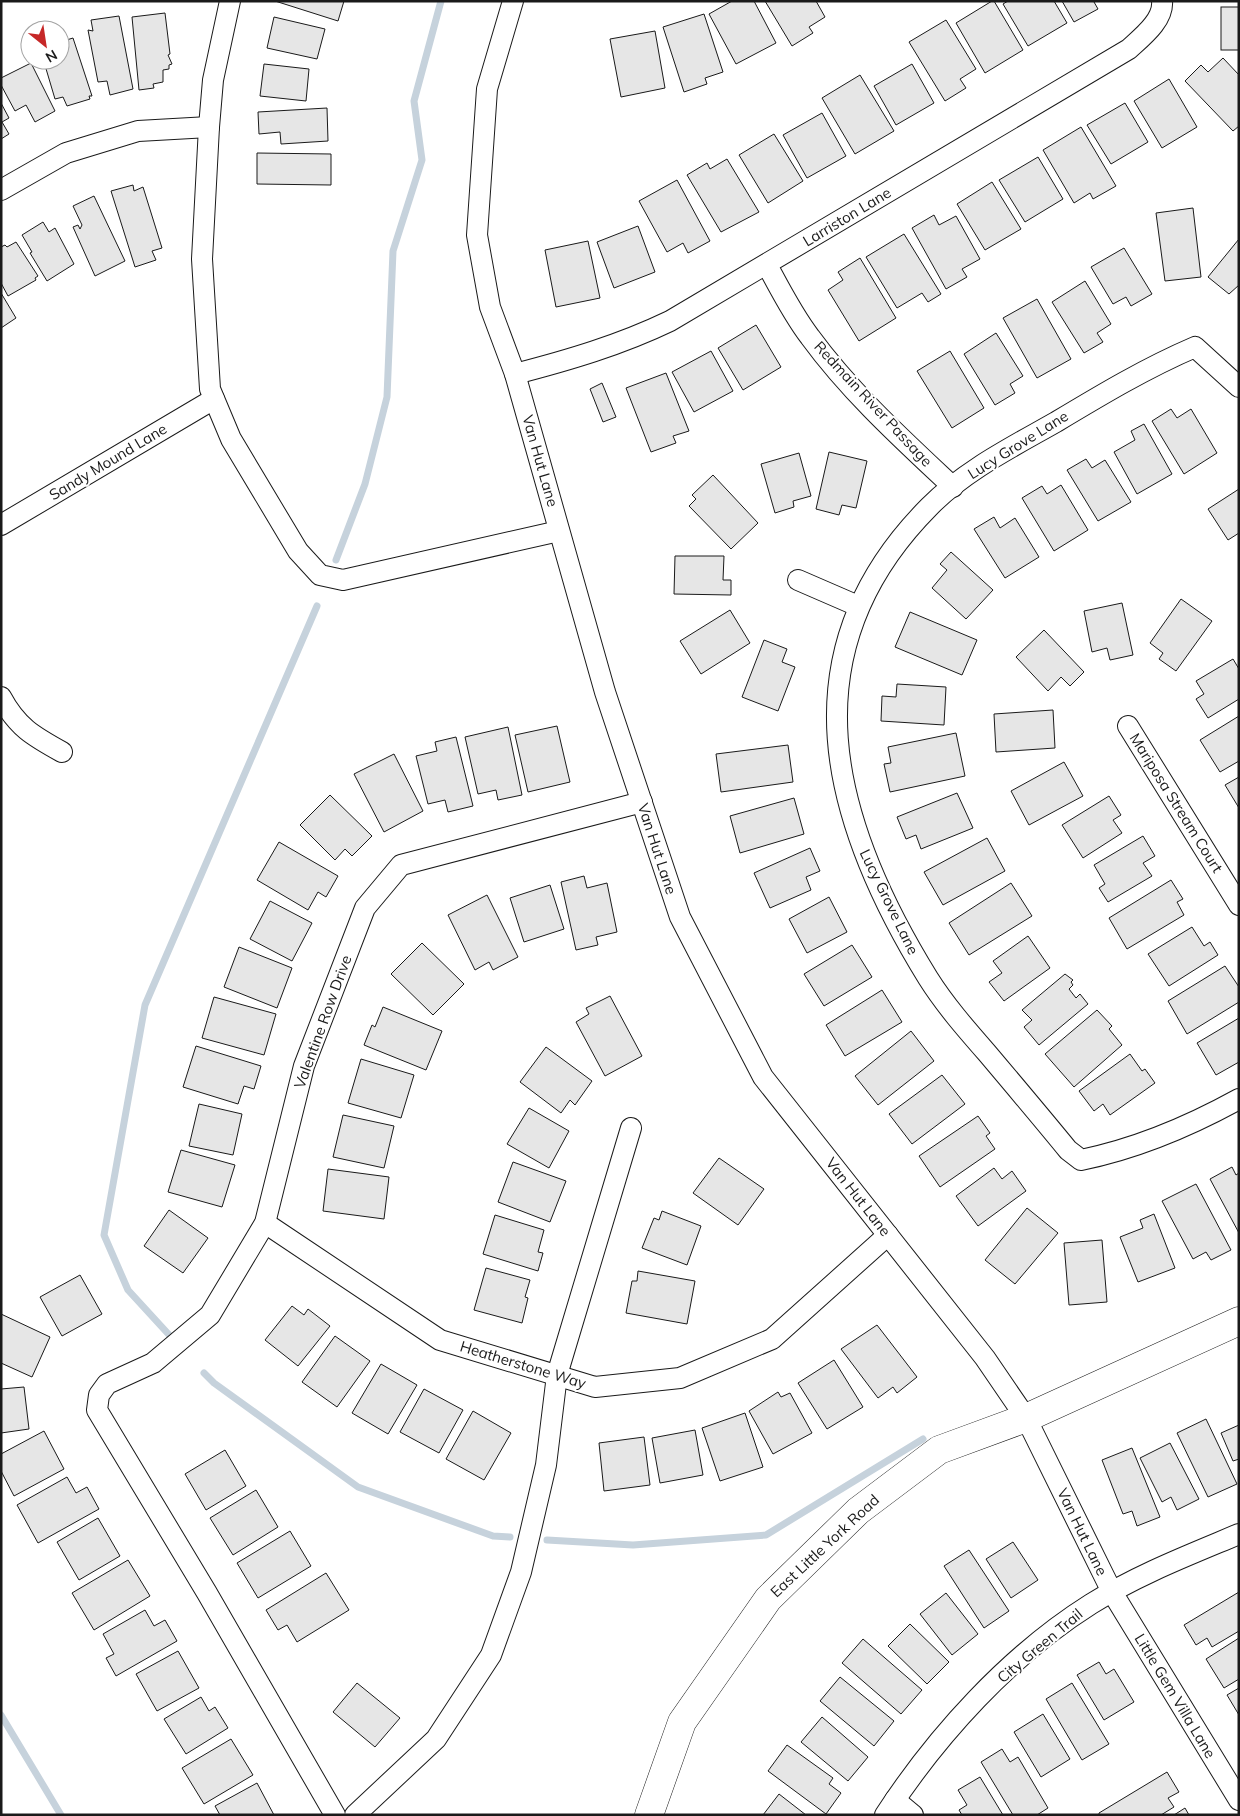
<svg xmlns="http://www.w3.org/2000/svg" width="1240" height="1816" font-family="Mulish,sans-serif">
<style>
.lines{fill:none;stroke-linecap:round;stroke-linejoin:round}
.stream{stroke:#c6d2dc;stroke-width:7}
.building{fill:#e6e6e6;stroke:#1a1a1a}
.street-casing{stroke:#1a1a1a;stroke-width:22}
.secondary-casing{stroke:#1a1a1a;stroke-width:29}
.street{stroke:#fff;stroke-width:20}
.secondary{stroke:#fff;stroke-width:28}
.labels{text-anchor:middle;stroke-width:4;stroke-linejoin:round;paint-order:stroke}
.street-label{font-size:15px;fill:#1a1a1a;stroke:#fff}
</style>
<rect width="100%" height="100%" fill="#fff"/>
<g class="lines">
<g class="stream">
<polyline points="336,560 365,484 387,397 393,251 422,160 414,101 441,1"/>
<polyline points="172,1338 128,1290 104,1235 145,1005 317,606"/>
<polyline points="204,1373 214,1383 358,1487 493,1536 510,1537"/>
<polyline points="547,1540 633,1545 766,1535 923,1439"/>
<polyline points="1,1715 61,1815"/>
</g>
</g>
<g class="building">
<polygon points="275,1 344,1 338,21"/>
<polygon points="732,1 754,1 776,43 736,64 709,14"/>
<polygon points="765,1 816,1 825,17 809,27 813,33 792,46"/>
<polygon points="992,1 994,1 1023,50 985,73 956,23"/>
<polygon points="1008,1 1054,1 1067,23 1028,46 1003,4"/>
<polygon points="1062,1 1096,1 1094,2 1098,9 1074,22"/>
<rect x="1221" y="7" width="18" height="43"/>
<polygon points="165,13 170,54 168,55 172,64 169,65 169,69 163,70 163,82 153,84 154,88 139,90 132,17"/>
<polygon points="704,14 723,72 705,78 707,84 684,92 663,27"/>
<polygon points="119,16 133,89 110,95 107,81 98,82 88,30 93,31 91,20"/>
<polygon points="274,17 325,29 317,59 267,48"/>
<polygon points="946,20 976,69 960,79 966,88 945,101 909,42"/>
<polygon points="655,31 665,88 621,97 610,39"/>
<polygon points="73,38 92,96 89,96 90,99 67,106 63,97 55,99 44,62 46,60 60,60 60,42"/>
<polygon points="1223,58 1239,75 1239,126 1233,131 1185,81 1201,65 1208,72"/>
<polygon points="31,63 55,111 35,122 26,105 15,111 1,85 1,78"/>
<polygon points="264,64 309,69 306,101 260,96"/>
<polygon points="912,64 934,103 896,125 874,86"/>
<polygon points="860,75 894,131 855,154 822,98"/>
<polygon points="1169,79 1197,127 1162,148 1134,101"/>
<polygon points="1,103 9,118 2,122 9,134 1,139"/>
<polygon points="1125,103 1148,142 1111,164 1087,125"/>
<polygon points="327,108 328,141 281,144 280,132 259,134 258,112"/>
<polygon points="822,113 846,156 807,178 783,135"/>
<polygon points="1081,127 1116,186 1093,199 1090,193 1074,203 1043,150"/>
<polygon points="774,134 803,181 768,203 739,155"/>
<polygon points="257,153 331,154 331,185 257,184"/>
<polygon points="1038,157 1063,199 1025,222 999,180"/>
<polygon points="727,159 759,212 721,232 687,175 707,163 710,169"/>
<polygon points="677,180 710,241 688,253 683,243 667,252 639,201"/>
<polygon points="992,182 1021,229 985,250 957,204"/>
<polygon points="133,185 134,191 143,187 162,248 152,251 156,260 135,267 111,191"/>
<polygon points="94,196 125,261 95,276 73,227 78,225 80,229 82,225 73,206"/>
<polygon points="1193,208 1201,277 1165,281 1156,213"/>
<polygon points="934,215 939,225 956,216 980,259 962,269 967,277 946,289 912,228"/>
<polygon points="43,222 49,232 55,228 74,264 47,281 30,253 32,252 22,235"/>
<polygon points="638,226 655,272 614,288 597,242"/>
<polygon points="904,234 941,294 928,302 922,293 897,308 866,257"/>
<polygon points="1239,239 1239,285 1229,294 1208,277"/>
<polygon points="588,241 600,298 556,307 545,250"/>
<polygon points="16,242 38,276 35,278 36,280 8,296 1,283 1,247 5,245 7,247"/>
<polygon points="1124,248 1152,294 1131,306 1126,297 1113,304 1091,267"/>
<polygon points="860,258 896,318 859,341 828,290 843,280 838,272"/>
<polygon points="1085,281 1111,324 1097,333 1103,342 1084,353 1052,302"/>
<polygon points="1,293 16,318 1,328"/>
<polygon points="1037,299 1071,359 1037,378 1003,318"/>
<polygon points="756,325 781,367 743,390 718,348"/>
<polygon points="996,333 1023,376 1010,384 1015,393 995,405 964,354"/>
<polygon points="711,351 733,391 694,412 672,372"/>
<polygon points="950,351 984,408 952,428 917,371"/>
<polygon points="666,373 689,431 673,436 676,443 651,452 626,388"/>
<polygon points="602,383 616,417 603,422 590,389"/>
<polygon points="1171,409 1177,418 1191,409 1217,453 1184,474 1152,421"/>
<polygon points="1144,424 1172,474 1137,494 1114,452 1135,440 1131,431"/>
<polygon points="829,452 867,461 856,508 842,505 839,515 816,509"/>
<polygon points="799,453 811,496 793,501 794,507 775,513 761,464"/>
<polygon points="1086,459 1092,468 1105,460 1131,502 1098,521 1067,470"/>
<polygon points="713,475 758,523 731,549 689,506 696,499 692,495"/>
<polygon points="1061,485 1088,530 1054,551 1022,498 1042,486 1047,494"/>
<polygon points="1239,489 1239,533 1228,540 1208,509"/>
<polygon points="994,517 1000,528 1015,518 1039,557 1005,578 974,529"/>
<polygon points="951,552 993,590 966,619 932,588 947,570 940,564"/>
<polygon points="675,556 724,556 723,580 731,580 731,595 674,594"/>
<polygon points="1181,599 1212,621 1176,671 1159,659 1163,653 1150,643"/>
<polygon points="1122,603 1133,655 1110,660 1107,648 1092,652 1084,611"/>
<polygon points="730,610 750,643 701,674 680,641"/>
<polygon points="910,612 977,640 962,675 895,647"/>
<polygon points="1044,630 1084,672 1070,686 1061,677 1048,691 1016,657"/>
<polygon points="764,640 787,649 782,662 795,667 778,711 742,697"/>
<polygon points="1233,659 1239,669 1239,699 1208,718 1196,699 1204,694 1196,681"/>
<polygon points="897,684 946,687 944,725 881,721 882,696 896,697"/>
<polygon points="1053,710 1055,748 996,752 994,714"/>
<polygon points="1239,716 1239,761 1220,772 1200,740"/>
<polygon points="557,726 570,782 528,792 515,735"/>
<polygon points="508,727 522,795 498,800 496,790 478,794 465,737"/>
<polygon points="956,733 965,776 890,792 884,764 891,763 888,747"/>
<polygon points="456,737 473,806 448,812 445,800 428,804 416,756 437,751 435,742"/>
<polygon points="788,745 793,782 721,792 716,754"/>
<polygon points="394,754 423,811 384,832 354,774"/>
<polygon points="1064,762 1083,796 1029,825 1011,791"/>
<polygon points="1239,777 1239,808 1225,785"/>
<polygon points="957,793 973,828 921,849 916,835 906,839 897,817"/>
<polygon points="330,795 372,836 352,856 345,849 335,860 300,825"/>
<polygon points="1109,796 1121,815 1113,820 1122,833 1083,858 1062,825"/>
<polygon points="794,798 804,834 740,853 730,816"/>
<polygon points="1143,836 1155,856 1143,863 1152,876 1108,902 1099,888 1105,884 1094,865"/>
<polygon points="987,838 1005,871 943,905 924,872"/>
<polygon points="279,842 338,876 326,897 318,892 308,910 257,880"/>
<polygon points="810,848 820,871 806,877 811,890 770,908 754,873"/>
<polygon points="584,876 587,888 607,883 617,932 596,937 598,945 576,950 561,882"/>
<polygon points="1171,880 1183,899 1177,902 1184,915 1127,949 1109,918"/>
<polygon points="1011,883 1032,916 969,955 949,923"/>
<polygon points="550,885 564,929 524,942 510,898"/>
<polygon points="487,895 518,957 493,970 489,962 475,970 448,915"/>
<polygon points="829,897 847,932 807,953 789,919"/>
<polygon points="270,901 312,923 292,961 250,939"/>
<polygon points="1192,927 1204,946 1210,942 1218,955 1169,986 1148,954"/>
<polygon points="1028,936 1050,968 1004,1001 989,982 1002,973 993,961"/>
<polygon points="422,943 464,984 433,1015 391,974"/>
<polygon points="852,945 872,977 824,1006 804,974"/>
<polygon points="239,947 292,968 277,1008 224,987"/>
<polygon points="1225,966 1239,987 1239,1002 1187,1034 1168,1001"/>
<polygon points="1065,974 1073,980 1071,982 1073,985 1069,989 1076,998 1080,994 1088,1004 1039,1045 1024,1027 1032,1020 1022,1010"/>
<polygon points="882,990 902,1022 845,1056 826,1025"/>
<polygon points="610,996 642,1056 605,1076 576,1022 589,1014 586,1008"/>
<polygon points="214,997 276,1014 264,1055 202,1038"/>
<polygon points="383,1007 442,1031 426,1070 364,1045 372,1025 375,1027"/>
<polygon points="1097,1010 1112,1026 1109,1029 1122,1045 1074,1087 1045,1054"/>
<polygon points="1239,1018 1239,1062 1216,1075 1197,1043"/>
<polygon points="911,1031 934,1061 878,1105 855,1076"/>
<polygon points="196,1046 261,1066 254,1089 244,1086 238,1104 183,1087"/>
<polygon points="546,1047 592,1081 575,1105 570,1100 561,1113 520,1082"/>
<polygon points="1130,1054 1142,1071 1145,1069 1155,1083 1110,1115 1103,1104 1094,1111 1079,1091"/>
<polygon points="361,1059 414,1075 401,1118 348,1103"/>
<polygon points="942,1075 965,1104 912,1144 889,1114"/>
<polygon points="199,1104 242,1114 233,1155 189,1146"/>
<polygon points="529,1108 569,1131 549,1168 507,1144"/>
<polygon points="343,1115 394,1126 384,1168 333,1157"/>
<polygon points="978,1116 990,1133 986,1136 995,1149 940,1187 919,1156"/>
<polygon points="181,1150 235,1165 222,1207 168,1192"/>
<polygon points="719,1158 764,1189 738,1225 693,1193"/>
<polygon points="513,1162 566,1181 550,1222 498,1202"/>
<polygon points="1232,1167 1236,1175 1239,1173 1239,1233 1210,1179"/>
<polygon points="994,1168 1002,1179 1012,1171 1026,1191 978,1226 956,1196"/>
<polygon points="328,1169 389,1177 384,1219 323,1211"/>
<polygon points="1196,1184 1231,1250 1211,1260 1206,1252 1193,1259 1162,1201"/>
<polygon points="1027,1208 1058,1233 1015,1284 985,1260"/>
<polygon points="169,1210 208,1238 183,1273 144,1246"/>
<polygon points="662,1211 701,1226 687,1265 642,1248 654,1218 659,1220"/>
<polygon points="1154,1214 1175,1268 1138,1282 1120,1237 1143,1228 1140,1220"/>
<polygon points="495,1215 544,1230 538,1252 543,1253 538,1271 483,1254"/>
<polygon points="1102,1240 1107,1302 1069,1305 1064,1243"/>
<polygon points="486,1268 530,1280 525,1297 528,1298 522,1323 474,1310"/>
<polygon points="638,1271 695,1281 687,1324 626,1313 632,1281 637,1281"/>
<polygon points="80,1275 102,1314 62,1336 40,1297"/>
<polygon points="292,1306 304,1315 308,1309 330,1326 298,1366 265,1340"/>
<polygon points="1,1314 50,1337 32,1377 1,1363"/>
<polygon points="877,1325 917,1377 897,1393 893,1387 878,1398 841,1349"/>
<polygon points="335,1336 370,1361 337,1407 302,1382"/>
<polygon points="834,1360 863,1407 827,1429 798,1383"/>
<polygon points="381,1364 417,1385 388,1434 352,1413"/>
<polygon points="24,1387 29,1429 1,1433 1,1389"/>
<polygon points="424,1389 463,1410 439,1453 400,1432"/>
<polygon points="778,1392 781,1397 790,1393 812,1433 773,1454 749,1411"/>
<polygon points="473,1411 511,1433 484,1480 446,1459"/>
<polygon points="745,1413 763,1467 720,1481 702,1428"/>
<polygon points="1206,1419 1237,1484 1208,1497 1177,1433"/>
<polygon points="1239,1425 1239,1459 1233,1461 1221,1433"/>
<polygon points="695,1430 703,1475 660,1483 652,1438"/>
<polygon points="44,1431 64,1469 14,1496 1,1471 1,1454"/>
<polygon points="644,1437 650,1485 604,1491 599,1443"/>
<polygon points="1170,1443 1199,1499 1177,1510 1171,1497 1162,1502 1140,1458"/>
<polygon points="1132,1448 1160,1517 1137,1526 1132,1511 1123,1514 1102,1460"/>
<polygon points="225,1450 246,1486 206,1510 185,1474"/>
<polygon points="67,1477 76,1493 87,1487 99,1509 38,1543 17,1505"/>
<polygon points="256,1490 278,1527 233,1555 210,1518"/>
<polygon points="98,1518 120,1556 79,1580 57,1542"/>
<polygon points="290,1531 311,1566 258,1598 237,1563"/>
<polygon points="1013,1542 1038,1580 1011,1598 986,1559"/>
<polygon points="969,1550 1009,1611 984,1628 944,1566"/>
<polygon points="128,1560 150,1596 94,1630 72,1593"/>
<polygon points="326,1573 349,1610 297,1642 287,1625 278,1630 266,1610"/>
<polygon points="1239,1592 1239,1631 1212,1647 1207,1638 1196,1645 1184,1625"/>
<polygon points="946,1593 978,1634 952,1655 920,1614"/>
<polygon points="145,1610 154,1626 165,1620 177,1641 116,1676 106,1658 114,1654 103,1634"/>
<polygon points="910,1624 949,1662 927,1684 888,1646"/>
<polygon points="1239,1638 1239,1679 1224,1688 1206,1659"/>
<polygon points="863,1639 922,1690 901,1714 842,1663"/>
<polygon points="178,1651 199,1688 157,1711 136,1674"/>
<polygon points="1099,1662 1106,1674 1114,1669 1134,1702 1104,1720 1077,1675"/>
<polygon points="840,1677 894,1721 874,1746 820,1701"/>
<polygon points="357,1683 400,1718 375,1747 333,1712"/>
<polygon points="1072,1683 1109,1744 1082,1760 1046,1699"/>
<polygon points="1239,1688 1239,1715 1227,1695"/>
<polygon points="201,1697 209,1711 215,1707 228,1728 186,1754 164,1719"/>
<polygon points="1043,1714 1070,1759 1041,1777 1014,1732"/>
<polygon points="822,1717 868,1757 848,1781 801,1742"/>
<polygon points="231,1739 253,1775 204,1804 182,1768"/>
<polygon points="787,1745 833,1778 829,1784 841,1793 826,1814 768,1771"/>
<polygon points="1002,1749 1010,1762 1018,1757 1048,1808 1037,1815 1013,1815 981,1762"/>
<polygon points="1167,1772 1179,1792 1168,1798 1174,1807 1161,1815 1099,1815 1099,1813"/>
<polygon points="980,1777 1003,1815 962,1815 959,1810 967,1805 958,1790"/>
<polygon points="257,1783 274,1815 220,1815 215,1806"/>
<polygon points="779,1794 806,1815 763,1815"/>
<polygon points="1185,1808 1189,1815 1174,1815"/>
</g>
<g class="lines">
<g class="street-casing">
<g id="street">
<polyline points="230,1 213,80 209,127 202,259 210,389 231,439 298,551 320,575 343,580 559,531"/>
<polyline points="513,1 487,89 477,235 490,307 515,374 605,692 680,917 763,1077 985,1358 1026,1418 1112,1592 1239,1800"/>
<polyline points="1,190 66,153 138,131 209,127"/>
<path d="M767,265C780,289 793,315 810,337C851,393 903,440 953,487"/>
<path d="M515,374C569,360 620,345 670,321L1129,49C1142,37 1164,20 1162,1"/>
<path d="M1239,387L1195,347C1146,368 1101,395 1056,422C1012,447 964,471 929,507C784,653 831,821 928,978C945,1005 966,1029 987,1053C1014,1085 1041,1117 1068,1150L1081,1160C1135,1149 1190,1126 1239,1099"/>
<polyline points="1,525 214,399"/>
<polyline points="798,580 858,606"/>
<path d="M1,697C17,727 33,736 62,752"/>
<polyline points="1128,726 1239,905"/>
<polyline points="265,1223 440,1340 595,1387 680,1378 772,1339 888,1235"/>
<polyline points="895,1800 913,1815"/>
<polyline points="335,1815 207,1593 97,1410 99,1395 107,1384 153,1363 210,1315 265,1223 304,1066 365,908 401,865 642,802"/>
<polyline points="355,1815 436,1739 491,1655 521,1572 546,1465 557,1375 631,1128"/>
<path d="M885,1815C937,1735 1010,1655 1091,1604C1137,1575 1189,1555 1239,1534"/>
</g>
</g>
<g class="secondary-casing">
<polyline id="secondary" points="649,1815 682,1722 768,1599 858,1511 939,1450 1026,1418 1239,1321"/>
</g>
<use href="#street" class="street"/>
<use href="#secondary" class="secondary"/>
</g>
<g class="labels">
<g class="street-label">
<text transform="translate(847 217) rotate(-31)" y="5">Larriston Lane</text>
<text transform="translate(873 404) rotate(47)" y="5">Redmain River Passage</text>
<text transform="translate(1018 445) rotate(-32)" y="5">Lucy Grove Lane</text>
<text transform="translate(540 461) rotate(74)" y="5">Van Hut Lane</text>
<text transform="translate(108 462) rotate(-31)" y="5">Sandy Mound Lane</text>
<text transform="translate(1176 803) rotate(58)" y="5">Mariposa Stream Court</text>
<text transform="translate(657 849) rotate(72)" y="5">Van Hut Lane</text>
<text transform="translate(889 902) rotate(64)" y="5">Lucy Grove Lane</text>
<text transform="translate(323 1022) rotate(-70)" y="5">Valentine Row Drive</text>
<text transform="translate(858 1197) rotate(52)" y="5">Van Hut Lane</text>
<text transform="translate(523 1365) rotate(17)" y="5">Heatherstone Way</text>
<text transform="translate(1082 1532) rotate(64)" y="5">Van Hut Lane</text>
<text transform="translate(825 1546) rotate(-43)" y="5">East Little York Road</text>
<text transform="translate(1040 1646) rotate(-40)" y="5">City Green Trail</text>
<text transform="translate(1175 1696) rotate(59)" y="5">Little Gem Villa Lane</text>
</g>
</g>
<rect width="1240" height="1816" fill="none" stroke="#1a1a1a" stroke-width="5"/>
<g transform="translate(45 45) rotate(150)"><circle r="24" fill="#ffffff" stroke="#a3a3a3"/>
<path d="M0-4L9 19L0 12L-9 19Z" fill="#c62828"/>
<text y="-8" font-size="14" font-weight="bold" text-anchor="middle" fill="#1a1a1a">N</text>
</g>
</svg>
